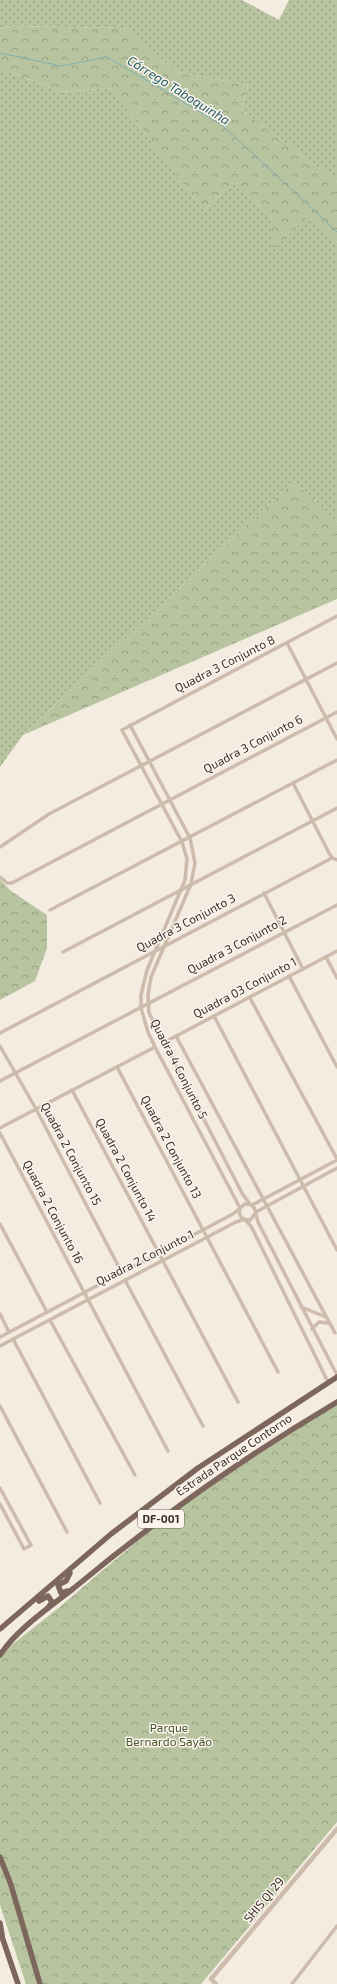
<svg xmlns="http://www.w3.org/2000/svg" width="337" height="1984" font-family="'Exo 2',sans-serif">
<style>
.grass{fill:url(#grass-dots)}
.forest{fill:url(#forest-crowns)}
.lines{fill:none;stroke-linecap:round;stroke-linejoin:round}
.stream{stroke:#7fb0b2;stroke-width:1}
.minor{stroke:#cdbbac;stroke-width:3.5}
.tertiary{stroke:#cdbbac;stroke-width:4.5}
.primary{stroke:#7d675c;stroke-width:5.5}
.labels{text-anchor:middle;stroke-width:3;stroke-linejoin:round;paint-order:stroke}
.shield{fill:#fbf5ee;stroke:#756b66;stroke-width:1}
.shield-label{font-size:11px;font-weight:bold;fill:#3b302b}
.street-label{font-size:12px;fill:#3b302b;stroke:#fbf5ee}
.park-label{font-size:12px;fill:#4a5a2e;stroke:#fbf5ee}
.water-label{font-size:13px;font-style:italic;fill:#1f5a5e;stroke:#fbf5ee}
</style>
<defs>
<pattern id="grass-dots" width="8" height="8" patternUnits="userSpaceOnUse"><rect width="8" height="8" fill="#b8c4a0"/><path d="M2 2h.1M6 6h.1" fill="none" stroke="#97a083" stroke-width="1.8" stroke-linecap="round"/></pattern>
<pattern id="forest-crowns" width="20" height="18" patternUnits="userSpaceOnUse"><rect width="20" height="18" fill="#b8c4a0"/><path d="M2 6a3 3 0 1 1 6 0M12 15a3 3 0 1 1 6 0" fill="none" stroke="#97a083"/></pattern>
</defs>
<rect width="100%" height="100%" fill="#f4ebe1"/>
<g class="grass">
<polygon points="0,0 242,0 279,20 289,0 337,0 337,182 242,110 248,85 178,72 124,28 12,26 0,28"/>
<polygon points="0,68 62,92 110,88 204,211 232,183 271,217 274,249 307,217 337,242 337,522 294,481 23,735 0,767"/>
</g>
<g class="forest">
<polygon points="12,26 124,28 178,72 248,85 242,110 337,182 337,242 307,218 273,250 271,217 232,183 204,211 110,88 62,92 0,68 0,28"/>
<polygon points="294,481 337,522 337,599 23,735"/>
<polygon points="0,880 11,891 47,915 47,948 35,981 0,1000"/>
<polygon points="337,1399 337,1822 201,1984 26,1984 0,1905 0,1654 56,1610 181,1504"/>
</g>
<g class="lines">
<polyline class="stream" points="0,53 61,66 107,57 222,125 337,232"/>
<g class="minor">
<polyline points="287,643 337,739"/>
<polyline points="130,725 190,838 195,863 191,884 151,977 148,995 149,1013 243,1195 251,1205"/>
<polyline points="293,783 329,853 332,858 337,860"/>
<polyline points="0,847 49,814 337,663"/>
<polyline points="0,877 7,883 12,883 337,712"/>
<polyline points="264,893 303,969"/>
<polyline points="50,910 337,760"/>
<polyline points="63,952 337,808"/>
<polyline points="326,957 337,978"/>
<polyline points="289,976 337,1067"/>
<polyline points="250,998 337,1159"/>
<polyline points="214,1016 337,1250"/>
<polyline points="0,1033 332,858"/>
<polyline points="176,1036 335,1333"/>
<polyline points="163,1043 337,951"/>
<polyline points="0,1046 36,1109 122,1273"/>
<polyline points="117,1067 278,1372"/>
<polyline points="0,1081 337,905"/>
<polyline points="72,1090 238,1402"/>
<polyline points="0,1128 155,1047"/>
<polyline points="0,1133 168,1451"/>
<polyline points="252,1205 337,1160"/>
<polyline points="240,1208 155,1047 148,1032 141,1008 141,995 147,970 185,880 187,859 182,842 122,730 337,616"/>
<polyline points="256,1212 337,1168"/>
<path d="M256,1213L250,1220C239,1220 235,1210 245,1204C257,1203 255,1214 258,1222L337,1375"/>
<polyline points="245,1220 251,1226 328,1382"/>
<polyline points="0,1224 47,1312"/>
<polyline points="125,1280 203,1426"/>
<polyline points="301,1307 326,1317"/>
<polyline points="0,1314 9,1332"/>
<polyline points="50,1320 135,1475"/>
<polyline points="312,1329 319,1322 329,1323"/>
<polyline points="0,1337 233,1214 239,1209"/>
<polyline points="13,1339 100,1503"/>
<polyline points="0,1346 236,1222 244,1219"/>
<polyline points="0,1406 67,1532"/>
<polyline points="0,1488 31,1545 24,1549 0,1504"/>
<polyline points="292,1984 337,1926"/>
</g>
<polyline class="tertiary" points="216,1984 211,1979 337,1829"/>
<g class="primary">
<polyline points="67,1591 61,1593 58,1585 66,1581 70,1573"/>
<polyline points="39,1601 48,1596 52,1602 48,1608"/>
<polyline points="0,1629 111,1534 198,1468 337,1377"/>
<path d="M0,1655C17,1629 50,1607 74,1588C157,1519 244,1457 337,1402"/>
<polyline points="0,1857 11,1885 40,1984"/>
<polyline points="0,1923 2,1935"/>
<polyline points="0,1931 18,1984"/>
</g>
</g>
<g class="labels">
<rect class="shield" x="138" y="1510" width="46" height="18" rx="3"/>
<g class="shield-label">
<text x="161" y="1523">DF-001</text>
</g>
<g class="street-label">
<text transform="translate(225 664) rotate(-27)" y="4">Quadra 3 Conjunto 8</text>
<text transform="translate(253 744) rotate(-28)" y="4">Quadra 3 Conjunto 6</text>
<text transform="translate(186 923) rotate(-28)" y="4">Quadra 3 Conjunto 3</text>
<text transform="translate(237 945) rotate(-28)" y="4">Quadra 3 Conjunto 2</text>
<text transform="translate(245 988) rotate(-28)" y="4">Quadra 03 Conjunto 1</text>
<text transform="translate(179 1069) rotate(63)" y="4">Quadra 4 Conjunto 5</text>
<text transform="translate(171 1147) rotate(62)" y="4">Quadra 2 Conjunto 13</text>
<text transform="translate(71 1154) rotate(62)" y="4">Quadra 2 Conjunto 15</text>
<text transform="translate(126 1170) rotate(62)" y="4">Quadra 2 Conjunto 14</text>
<text transform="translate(53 1212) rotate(62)" y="4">Quadra 2 Conjunto 16</text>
<text transform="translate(145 1258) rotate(-27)" y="4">Quadra 2 Conjunto 1</text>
<text transform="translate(234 1455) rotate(-34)" y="4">Estrada Parque Contorno</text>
<text transform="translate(264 1900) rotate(-50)" y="4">SHIS QI 29</text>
</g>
<g class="park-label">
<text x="169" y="1732">Parque<tspan x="169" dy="14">Bernardo Sayão</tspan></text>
</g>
<g class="water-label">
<text transform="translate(179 90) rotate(32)" y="5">Córrego Taboquinha</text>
</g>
</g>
</svg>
